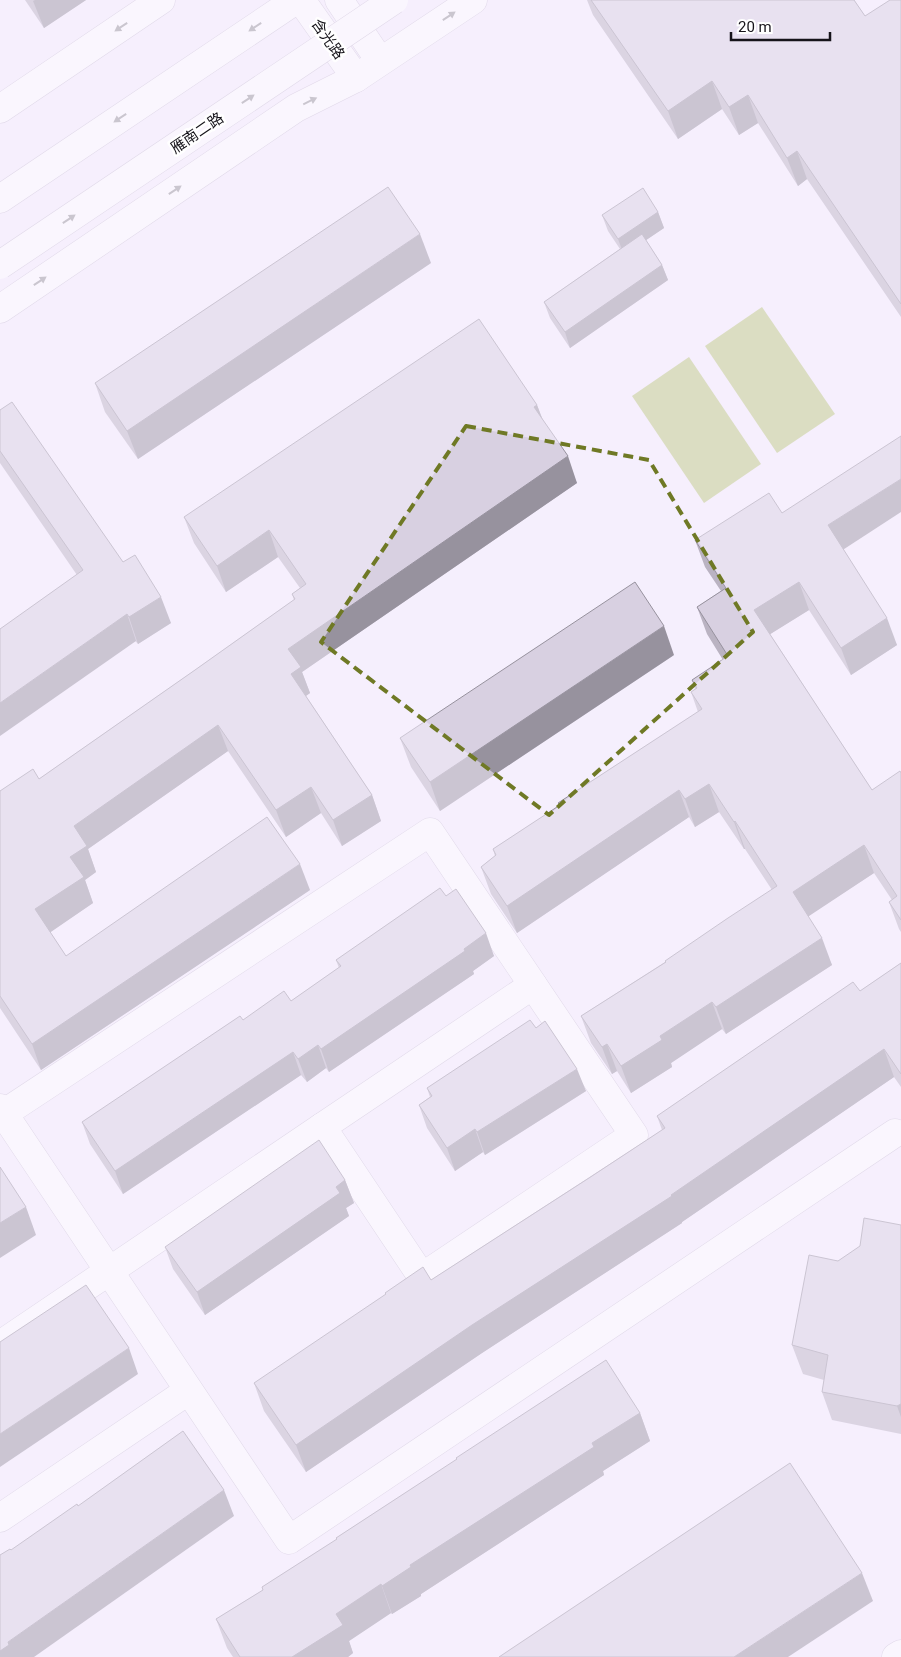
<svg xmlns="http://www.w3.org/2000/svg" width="901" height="1657" font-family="Roboto,'Noto Sans SC',sans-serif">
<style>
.green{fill:#bbc87b}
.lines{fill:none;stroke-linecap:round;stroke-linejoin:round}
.minor-casing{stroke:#c8c0d1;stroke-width:29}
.major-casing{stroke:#c8c0d1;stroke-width:29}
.minor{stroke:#fff;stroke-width:28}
.major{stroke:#fff;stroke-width:28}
.major-bridge-casing{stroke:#c8c0d1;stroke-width:29;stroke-linecap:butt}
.major-bridge{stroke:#fff;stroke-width:28}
.wall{fill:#bab3c2}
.shaded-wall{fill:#97929e}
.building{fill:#d8d0e1;stroke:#97929e}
.oneway{fill:#969598}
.marked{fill:none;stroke:#6f7925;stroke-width:4;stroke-dasharray:10 6;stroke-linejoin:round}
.labels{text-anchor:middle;stroke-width:5;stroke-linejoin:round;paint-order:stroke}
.street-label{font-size:15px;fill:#16141a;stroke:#fff}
</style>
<rect width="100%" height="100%" fill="#f5effd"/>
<g class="green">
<polygon points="762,307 835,414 777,453 705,346"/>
<polygon points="689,357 761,464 704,503 632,396"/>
</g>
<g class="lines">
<g class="minor-casing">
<g id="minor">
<polyline points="301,0 356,78"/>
<polyline points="339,0 380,61"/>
<polyline points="0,1108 289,1540 895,1133"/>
<polyline points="0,1116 430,832 634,1135 422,1277 322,1127 0,1345"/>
<polyline points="322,1127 533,985"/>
<polyline points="0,1518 188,1391"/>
<polyline points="896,1657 901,1654"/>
</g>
</g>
<g class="major-casing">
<g id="major">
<polyline points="0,109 161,0"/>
<polyline points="0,199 296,0"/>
<polyline points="0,309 296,108 356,78 473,0"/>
</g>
</g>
<use href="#minor" class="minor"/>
<use href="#major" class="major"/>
<g class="major-bridge-casing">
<polyline id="major-bridge" points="0,265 394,0"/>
</g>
<use href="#major-bridge" class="major-bridge"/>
</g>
<g class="wall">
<polygon points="25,0 86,0 44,28"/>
<polygon points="587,0 854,0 865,16 901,0 901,317 807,179 798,186 758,123 739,135 722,109 678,139 593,15"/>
<polygon points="658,212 664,228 646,240 662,265 668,280 570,348 550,318 544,302 620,249 608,231 602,215"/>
<polygon points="431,263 138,459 105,412 95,383"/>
<polygon points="537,405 543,421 577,483 302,672 310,693 306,696 372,795 381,821 342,846 321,813 286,837 228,751 88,849 96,872 85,880 93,903 50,932 66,956 310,890 41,1070 0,1008 0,791 39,779 195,670 294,600 292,594 300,588 278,557 226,592 194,543 184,517"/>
<polygon points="0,410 123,562 171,623 138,644 77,575 0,463"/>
<polygon points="782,513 843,549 897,645 851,675 809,610 770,634 872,790 901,773 901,932 899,929 889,902 892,900 874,873 808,916 832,965 726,1034 722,1029 671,1063 672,1067 631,1093 617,1071 612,1074 591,1043 581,1016 665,962 772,890 745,849 744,849 719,812 695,827 689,817 517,933 491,894 481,867 495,856 493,849 559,806 558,803 698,712 691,692 695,689 692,680 723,660 707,634 697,607 721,591 705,567 695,540"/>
<polygon points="674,655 440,811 411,767 400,738"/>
<polygon points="446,896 494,956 473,971 474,974 329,1072 326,1068 307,1082 301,1075 123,1194 90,1144 82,1122 243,1020 291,1001 339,968 336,960"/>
<polygon points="901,963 901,1087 894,1077 682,1222 682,1223 482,1353 306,1472 264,1411 254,1383 431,1280 662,1130 657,1116 860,991"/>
<polygon points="536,1028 586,1091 485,1155 483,1152 455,1171 427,1128 419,1105 430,1097 427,1088"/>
<polygon points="345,1180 354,1203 346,1208 349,1216 205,1315 173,1269 165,1247"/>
<polygon points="901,1225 901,1434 832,1420 822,1392 824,1380 803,1374 792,1345 838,1261"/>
<polygon points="640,1413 650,1441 603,1471 604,1475 421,1594 421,1596 392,1614 391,1613 349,1641 353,1653 348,1657 233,1657 227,1648 216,1619 263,1590 262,1587 336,1540 336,1538 456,1460 456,1458"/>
</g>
<g class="shaded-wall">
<polygon points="35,0 86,0 44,28 33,1"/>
<polygon points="712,81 722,109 678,139 668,111"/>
<polygon points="748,95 758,123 739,135 729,107"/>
<polygon points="797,151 807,179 798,186 787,158"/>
<polygon points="658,212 664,228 624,255 618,239"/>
<polygon points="420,234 431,263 138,459 127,431"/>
<polygon points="662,265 668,280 570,348 565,332"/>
<polygon points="537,405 547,431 534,407"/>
<polygon points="568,456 577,483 302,672 310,693 300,700 291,674 288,649"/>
<polygon points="901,479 901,512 838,553 828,525"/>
<polygon points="269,530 278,557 226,592 217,566"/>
<polygon points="799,582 809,610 764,638 754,610"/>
<polygon points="161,597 171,623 138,644 129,617"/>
<polygon points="127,614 136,641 0,736 0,703"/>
<polygon points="887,618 897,645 851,675 841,648"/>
<polygon points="664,626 674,655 440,811 430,782"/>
<polygon points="218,725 228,751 88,849 96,872 85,880 93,903 45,936 35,909 74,826"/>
<polygon points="709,784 719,812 695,827 685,799"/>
<polygon points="311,787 321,813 286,837 276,810"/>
<polygon points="679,790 689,817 517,933 507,906"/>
<polygon points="372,795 381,821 342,846 333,820"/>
<polygon points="735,821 745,849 744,849 734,822"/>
<polygon points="864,845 874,873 803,920 793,892"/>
<polygon points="300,864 310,890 41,1070 32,1044"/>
<polygon points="486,933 494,956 473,971 474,974 329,1072 321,1049"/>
<polygon points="822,938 832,965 726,1034 716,1007"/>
<polygon points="712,1002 722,1029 671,1063 672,1067 631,1093 621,1066 660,1036"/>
<polygon points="607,1044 617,1071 612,1074 602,1047"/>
<polygon points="318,1045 326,1068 307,1082 298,1059"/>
<polygon points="884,1049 894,1077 682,1222 682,1223 482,1353 306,1472 296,1445 472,1325 671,1195"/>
<polygon points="293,1052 301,1075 123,1194 115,1171"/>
<polygon points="577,1069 586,1091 485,1155 477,1132"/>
<polygon points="475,1129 483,1152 455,1171 447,1148"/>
<polygon points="345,1180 354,1203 346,1208 349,1216 205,1315 197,1292"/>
<polygon points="26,1207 36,1235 0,1258 0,1223"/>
<polygon points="129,1348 138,1374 0,1467 0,1434"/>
<polygon points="901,1404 901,1417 897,1406"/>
<polygon points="640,1413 650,1441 603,1471 604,1475 421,1594 421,1596 392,1614 382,1586 410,1565 592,1443"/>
<polygon points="224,1490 234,1516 34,1657 0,1657 0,1651 8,1642"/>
<polygon points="862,1573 873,1601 788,1657 734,1657"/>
<polygon points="381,1584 391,1613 349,1641 353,1653 348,1657 292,1657 336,1614"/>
</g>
<g class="building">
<polygon points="591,0 854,0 865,16 890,0 901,0 901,304 797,151 787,158 748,95 729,107 712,81 668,111"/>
<polygon points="388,187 420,234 127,431 95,383"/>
<polygon points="643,188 658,212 618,239 602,215"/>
<polygon points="642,234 662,265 565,332 544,302"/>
<polygon points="479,319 537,405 534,407 568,456 288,649 301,667 291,674 372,795 333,820 311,787 276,810 218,725 74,826 87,846 70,857 84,877 35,909 66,956 267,817 300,864 32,1044 0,996 0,791 33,769 39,779 195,670 295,599 292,594 306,584 269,530 217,566 184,517"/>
<polygon points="12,402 123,562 135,555 161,597 129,617 127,614 0,703 0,629 83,570 0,451 0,410"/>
<polygon points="901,436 901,479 828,525 887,618 841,648 799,582 754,610 872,790 900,771 901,773 901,920 889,902 897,896 864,845 793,892 822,938 716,1007 712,1002 660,1036 662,1040 621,1066 607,1044 602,1047 581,1016 666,962 665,961 728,918 777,886 735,821 734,822 709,784 685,799 679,790 507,906 481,867 496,855 493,849 560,805 558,803 702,709 691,692 697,688 692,680 728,656 697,607 726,588 695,540 769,493 782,513"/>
<polygon points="635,582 664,626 430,782 400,738"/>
<polygon points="440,888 446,896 456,889 486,933 464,949 465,951 321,1049 318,1045 298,1059 293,1052 115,1171 82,1122 240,1016 243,1020 284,991 291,1001 341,966 336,960"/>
<polygon points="901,963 901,1074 884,1049 671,1195 672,1196 472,1325 296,1445 254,1383 386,1294 385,1293 423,1267 431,1280 589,1178 665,1128 657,1116 853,982 860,991"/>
<polygon points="530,1020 536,1028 545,1021 577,1069 477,1132 475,1129 447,1148 419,1105 432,1096 427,1088"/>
<polygon points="319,1140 345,1180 336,1187 340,1193 197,1292 165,1247"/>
<polygon points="0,1167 26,1207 0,1223"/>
<polygon points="864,1218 901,1225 901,1404 897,1406 822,1392 828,1355 792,1345 809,1255 838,1261 860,1246"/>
<polygon points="86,1285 129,1348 0,1434 0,1342"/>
<polygon points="606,1360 640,1413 592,1443 594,1447 410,1565 411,1567 382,1586 381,1584 336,1614 343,1625 292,1657 240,1657 216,1619 263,1590 262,1587 337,1539 336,1538 457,1459 456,1458"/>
<polygon points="183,1431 224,1490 8,1642 9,1645 0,1651 0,1555 10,1549 11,1550 77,1504 78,1506"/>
<polygon points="790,1463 862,1573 734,1657 499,1657"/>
</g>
<defs><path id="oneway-solid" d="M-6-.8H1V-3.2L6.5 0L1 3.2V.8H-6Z" transform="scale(1.25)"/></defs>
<g class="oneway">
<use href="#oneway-solid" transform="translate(449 16) rotate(-34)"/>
<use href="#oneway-solid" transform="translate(121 27) rotate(146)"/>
<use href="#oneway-solid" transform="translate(255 27) rotate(146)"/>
<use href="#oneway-solid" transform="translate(248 99) rotate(-34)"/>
<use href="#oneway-solid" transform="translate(310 101) rotate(-26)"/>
<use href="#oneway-solid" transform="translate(120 118) rotate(146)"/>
<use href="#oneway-solid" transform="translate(175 190) rotate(-34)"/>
<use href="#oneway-solid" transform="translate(69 219) rotate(-34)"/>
<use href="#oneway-solid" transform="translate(40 281) rotate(-34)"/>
</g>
<path d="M0 0H901V1657H0ZM466,426L649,460L753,632L549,815L321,642Z" fill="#f5effd" fill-opacity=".55" fill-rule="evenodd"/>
<path class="marked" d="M466,426L649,460L753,632L549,815L321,642Z"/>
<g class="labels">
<g class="street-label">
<text transform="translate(328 39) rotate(55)" y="5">含光路</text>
<text transform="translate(197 133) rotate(-34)" y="5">雁南二路</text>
</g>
</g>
<path d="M731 32v8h99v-8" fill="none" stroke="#16141a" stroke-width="2.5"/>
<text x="738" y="32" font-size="15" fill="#16141a" stroke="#ffffff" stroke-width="4" paint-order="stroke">20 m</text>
</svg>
